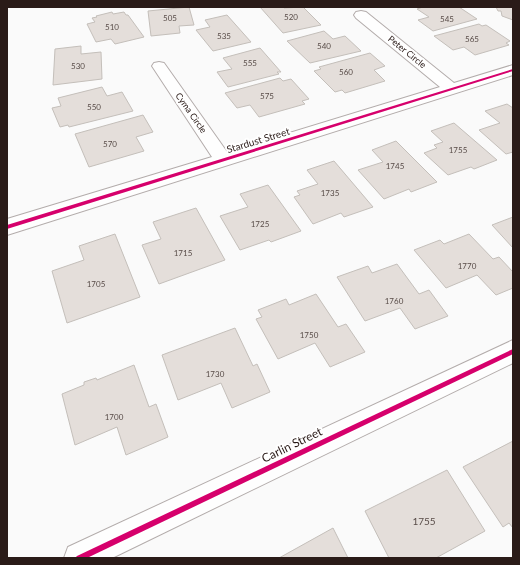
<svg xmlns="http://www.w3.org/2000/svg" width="520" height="565" font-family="Lato,sans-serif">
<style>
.building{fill:#e4deda;stroke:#c4bfba}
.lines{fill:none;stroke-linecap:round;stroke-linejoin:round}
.minor-casing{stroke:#b3acab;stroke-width:2}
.minor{fill:#fefefe;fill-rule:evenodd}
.cycleway-casing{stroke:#fff;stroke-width:3}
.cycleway{fill:#d6006c;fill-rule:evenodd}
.labels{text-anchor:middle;stroke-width:4;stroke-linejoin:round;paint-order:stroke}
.number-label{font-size:8px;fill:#584c48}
.far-street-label{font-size:9px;fill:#2a1b18;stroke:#fff}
.street-label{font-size:10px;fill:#2a1b18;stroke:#fff}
.near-number-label{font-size:10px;fill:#584c48}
.near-street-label{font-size:12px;fill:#2a1b18;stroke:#fff}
</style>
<rect width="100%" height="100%" fill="#fafafa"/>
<g class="building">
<polygon points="189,7 194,25 179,26 180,33 151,36 148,11"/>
<polygon points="260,7 283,7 284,8 303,7 321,25 283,33"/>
<polygon points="423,7 459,7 477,19 433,31 418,20 429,17 417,9"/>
<polygon points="496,7 513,7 513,20 502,16 501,11 498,11"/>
<polygon points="112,12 113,14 124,12 126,15 128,15 144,37 115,44 111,39 96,42 87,24 95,22 92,18 97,17 96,16"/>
<polygon points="227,15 251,42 213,51 196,30 210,27 205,20"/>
<polygon points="479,24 482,26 486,25 510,41 506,43 509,45 475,55 464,47 453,50 434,36"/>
<polygon points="324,31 333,39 345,36 361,51 310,63 287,41"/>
<polygon points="81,46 81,54 101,52 102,79 53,85 55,49"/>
<polygon points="260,48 281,72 277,72 279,74 228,87 217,72 232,69 223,58"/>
<polygon points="370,53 385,66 374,70 385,81 345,93 342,90 335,92 314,71 321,69 319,67"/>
<polygon points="280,78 283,81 291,79 309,99 302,101 305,104 259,117 250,105 237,108 225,93"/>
<polygon points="102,87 107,96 122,92 133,111 69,127 68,125 60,127 52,108 61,106 58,98"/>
<polygon points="507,104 513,108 513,152 506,154 479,130 500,123 485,111"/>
<polygon points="143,115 153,132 136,137 144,151 89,167 75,134"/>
<polygon points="454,123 497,160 474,169 471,167 448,175 424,153 437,148 434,145 443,142 431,131"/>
<polygon points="396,141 437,182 411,192 409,189 384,199 358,170 383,162 372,150"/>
<polygon points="334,161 373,207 344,217 341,213 313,224 294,197 300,195 297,191 318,184 307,170"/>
<polygon points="268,185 301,231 271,242 269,240 240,250 220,216 248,207 240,194"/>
<polygon points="196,208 225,260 159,284 142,245 161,239 153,222"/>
<polygon points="513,217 513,248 492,225"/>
<polygon points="115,234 140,297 67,323 52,271 84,260 79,246"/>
<polygon points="469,234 493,259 499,257 513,272 513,288 496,295 477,275 446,288 414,250 440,240 444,244"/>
<polygon points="397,264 419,294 429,290 448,316 415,329 400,308 365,321 337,277 368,266 372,273"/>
<polygon points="316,294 338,327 346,324 365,352 330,367 315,343 278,359 256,319 262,317 258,310 286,299 289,305"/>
<polygon points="235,328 253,366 257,364 270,392 232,408 221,383 178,400 162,355"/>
<polygon points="134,365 149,407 156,404 168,437 126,455 117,427 75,445 62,394 84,385 84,382 96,378 97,380"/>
<polygon points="513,441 513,528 509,523 503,527 463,467"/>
<polygon points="447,470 485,531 436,558 389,558 365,511"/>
<polygon points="333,528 348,558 279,558"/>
</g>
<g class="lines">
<g class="minor-casing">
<g id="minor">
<polygon points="361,11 366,12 454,83 513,65 513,75 7,235 7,219 212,157 152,66 154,63 159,62 164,63 227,152 440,87 356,18 354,15 356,12"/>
<polygon points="513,340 513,363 112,558 64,558 68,547"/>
</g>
</g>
<use href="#minor" class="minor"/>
<g class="cycleway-casing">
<g id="cycleway">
<polygon points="513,69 513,71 7,229 7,225"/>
<polygon points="513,349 513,354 87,558 75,558 77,556"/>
</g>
</g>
<use href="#cycleway" class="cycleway"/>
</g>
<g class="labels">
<g class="number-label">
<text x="291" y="20">520</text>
<text x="170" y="21">505</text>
<text x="447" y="22">545</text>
<text x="112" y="30">510</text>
<text x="224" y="39">535</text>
<text x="472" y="42">565</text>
<text x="324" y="49">540</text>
<text x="250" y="66">555</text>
<text x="78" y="69">530</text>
<text x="346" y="75">560</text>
<text x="267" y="99">575</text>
<text x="94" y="110">550</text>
<text x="110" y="147">570</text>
<text x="458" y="153">1755</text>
<text x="395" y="169">1745</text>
<text x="330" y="196">1735</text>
<text x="260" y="227">1725</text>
<text x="183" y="256">1715</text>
<text x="467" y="269">1770</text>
<text x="96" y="287">1705</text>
<text x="394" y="304">1760</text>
<text x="309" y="338">1750</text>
<text x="215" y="377">1730</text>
<text x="114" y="420">1700</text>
</g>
<g class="far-street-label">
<text transform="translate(407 52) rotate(39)" y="3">Peter Circle</text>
<text transform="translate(191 113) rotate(55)" y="3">Cyma Circle</text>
</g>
<g class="street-label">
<text transform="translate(258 140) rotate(-17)" y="4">Stardust Street</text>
</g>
<g class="near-number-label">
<text x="424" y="525">1755</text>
</g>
<g class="near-street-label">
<text transform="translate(292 445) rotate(-26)" y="4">Carlin Street</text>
</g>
</g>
<rect width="520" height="565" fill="none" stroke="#2a1b18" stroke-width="16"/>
</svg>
